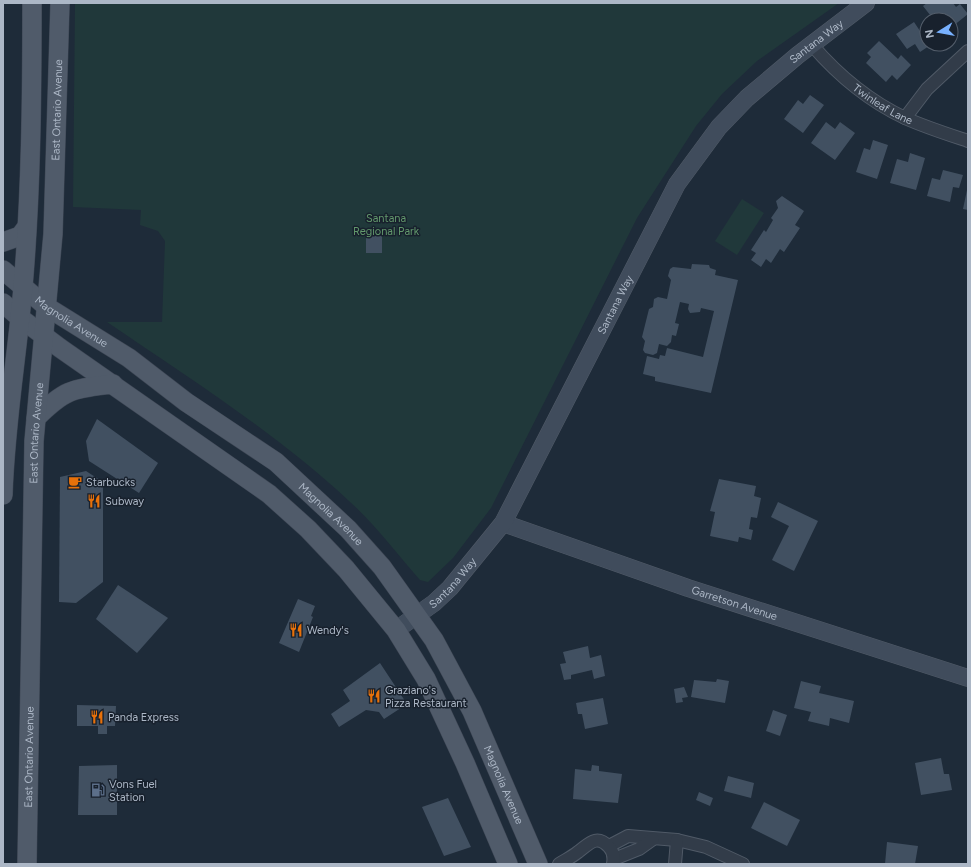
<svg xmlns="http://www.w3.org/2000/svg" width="971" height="867" font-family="Figtree,sans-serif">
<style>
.green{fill:#20383a}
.building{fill:#415061}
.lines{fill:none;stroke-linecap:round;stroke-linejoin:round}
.street-casing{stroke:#505a67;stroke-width:14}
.secondary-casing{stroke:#505a67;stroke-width:18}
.primary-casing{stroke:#3c4553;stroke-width:20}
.street{stroke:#323c49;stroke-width:12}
.secondary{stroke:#404c5c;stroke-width:17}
.primary{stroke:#505b6a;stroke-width:19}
.labels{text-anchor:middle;stroke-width:3;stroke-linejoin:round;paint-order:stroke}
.street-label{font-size:11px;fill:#acb7c6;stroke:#18212d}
.park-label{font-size:11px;fill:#62986c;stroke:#18212d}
.poi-label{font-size:11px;fill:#acb7c6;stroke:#18212d;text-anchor:start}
</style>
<rect width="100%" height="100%" fill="#1e2b39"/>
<g class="green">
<path d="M75,3H839L757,61L722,94L696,126L637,218L491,508L453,558L428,582L420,580C397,554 375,524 349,501C276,433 189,378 107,322H162L165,241L158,231L140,225L141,210L73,207Z"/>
<polygon points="742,199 764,213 737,255 715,241"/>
</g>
<g class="building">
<polygon points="927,3 953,3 956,7 960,4 968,14 953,26 951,20 934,20 923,6"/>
<polygon points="914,22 922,34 927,30 927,44 932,44 920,52 915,44 907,49 896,34"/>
<polygon points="879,41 898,59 901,55 911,65 897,80 892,75 886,82 866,63 871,57 867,53"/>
<polygon points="810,95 824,105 803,133 784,119 798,100 803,104"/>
<polygon points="826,122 835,129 840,122 855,133 835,160 811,143"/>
<polygon points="873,140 888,145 877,179 856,172 864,148 870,150"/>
<polygon points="910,153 925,158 916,190 890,183 897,159 908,162"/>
<polygon points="943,170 963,175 959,188 953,187 950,202 927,196 932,178 940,180"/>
<polygon points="967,190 968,190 968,210 963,209"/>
<polygon points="782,196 804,211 795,225 800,228 784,252 780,249 771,263 766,259 761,267 751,260 756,253 751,250 764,230 766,232 773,220 771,218 778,208 776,201"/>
<rect x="366" y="236" width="16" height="17"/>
<polygon points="692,264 709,265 710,268 716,270 715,275 738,280 711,393 655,381 655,377 643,374 647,356 659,359 660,355 665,356 667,348 703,357 714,311 701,308 700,312 690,313 688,309 689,304 680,302 675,323 679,324 676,336 672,335 671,342 667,346 659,344 657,353 653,355 645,353 643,350 645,341 642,337 649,309 653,307 654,299 658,297 667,299 671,280 668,276 670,269 673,267 691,269"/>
<polygon points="97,419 158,463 139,493 89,461 86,441"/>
<polygon points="86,471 103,482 103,582 76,603 59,602 60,477"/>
<polygon points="719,479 756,486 754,496 761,498 757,518 751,517 749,529 753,530 751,540 739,537 738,542 710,536 715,512 710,511"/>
<polygon points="778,502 818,521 794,571 772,560 789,526 771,517"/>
<polygon points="118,585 168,618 137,653 96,619"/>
<polygon points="298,599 315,606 311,616 313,617 299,652 279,643"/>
<polygon points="588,646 590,658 601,655 605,676 594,679 592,670 571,675 571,679 564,680 560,664 566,663 563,652"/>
<polygon points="380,663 407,704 384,719 379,712 366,710 339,727 331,714 350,701 343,690"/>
<polygon points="717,679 729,681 725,703 691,697 694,680 716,682"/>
<polygon points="801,681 821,686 819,693 854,701 849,723 830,718 829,726 808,721 811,712 794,708"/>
<polygon points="684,687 688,697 682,698 683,702 676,703 674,689"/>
<polygon points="603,698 608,724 585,729 582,714 578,714 576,703"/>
<polygon points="77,705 116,706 115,726 107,726 107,734 98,734 98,726 77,726"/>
<polygon points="773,710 787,715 780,736 766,731"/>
<polygon points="941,758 944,774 949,774 952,790 921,795 915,763"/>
<polygon points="117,765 117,815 78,815 79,766"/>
<polygon points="592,765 599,766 599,771 622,774 618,803 573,799 575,769 591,771"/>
<polygon points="728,776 754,783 751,798 724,791"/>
<polygon points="699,792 713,798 710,806 696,800"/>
<polygon points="448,798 471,847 444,856 422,807"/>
<polygon points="764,802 800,820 787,846 751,828"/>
<polygon points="887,842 918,846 915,864 885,864"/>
</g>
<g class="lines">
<g class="street-casing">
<g id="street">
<path id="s1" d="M812,45C837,74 869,101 905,118C925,127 947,134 968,141"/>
<polyline points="905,118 927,89 968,51"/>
<polyline points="609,846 628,836 677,840 706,847 743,864"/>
<polyline points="614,859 639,849 653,839"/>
<path d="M559,864C565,860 572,857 578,852C588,845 596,833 609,847C614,852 614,858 613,864"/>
<polyline points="675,864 677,840"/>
</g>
</g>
<g class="secondary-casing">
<g id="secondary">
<path id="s2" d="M503,523L688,588L968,678"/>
<path id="s3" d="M396,630L434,603L450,588L503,523L677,184L719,127L747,98L798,55L866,3"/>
</g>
</g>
<g class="primary-casing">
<g id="primary">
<polyline points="3,242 20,236 26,228"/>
<path id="s4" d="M3,270L47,307L129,358L186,402L276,462L348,529L382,567L434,640L472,711L538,864"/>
<polyline points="3,303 19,317 60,348 269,494 308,529 346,569 396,630 426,679 465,763 508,864"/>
<path d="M36,418C66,388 73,389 113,384"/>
<path d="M3,495C5,425 17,357 23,287C31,193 32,98 32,3"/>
<path id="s5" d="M27,864L34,441L53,234L60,3"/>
</g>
</g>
<use href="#street" class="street"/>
<use href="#secondary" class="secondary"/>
<use href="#primary" class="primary"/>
</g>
<defs>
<g id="cafe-bare" transform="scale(1.08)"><path d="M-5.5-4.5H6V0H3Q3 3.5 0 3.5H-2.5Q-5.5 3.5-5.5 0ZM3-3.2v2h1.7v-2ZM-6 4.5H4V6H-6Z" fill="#e8710a" stroke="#18212d" stroke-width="2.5" paint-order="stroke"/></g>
<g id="restaurant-bare" transform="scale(1.08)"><path d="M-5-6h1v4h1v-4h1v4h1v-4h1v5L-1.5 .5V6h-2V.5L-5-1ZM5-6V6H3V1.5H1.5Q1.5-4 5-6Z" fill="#e8710a" stroke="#18212d" stroke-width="2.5" paint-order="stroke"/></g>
<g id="fuel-bare" transform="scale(1.08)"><path d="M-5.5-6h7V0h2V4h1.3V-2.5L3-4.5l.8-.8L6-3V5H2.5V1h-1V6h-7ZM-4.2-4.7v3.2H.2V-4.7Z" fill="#5c6f8a" stroke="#18212d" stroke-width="2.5" paint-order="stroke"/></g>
</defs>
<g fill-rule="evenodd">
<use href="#cafe-bare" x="75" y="482"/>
<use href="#restaurant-bare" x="94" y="501"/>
<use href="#restaurant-bare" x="296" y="630"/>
<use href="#restaurant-bare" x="374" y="696"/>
<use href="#restaurant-bare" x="97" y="717"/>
<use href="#fuel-bare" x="98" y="790"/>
</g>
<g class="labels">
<g class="street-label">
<text dy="4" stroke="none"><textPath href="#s3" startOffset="734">Santana Way</textPath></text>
<text dy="4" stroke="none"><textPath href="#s1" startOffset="93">Twinleaf Lane</textPath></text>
<text dy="4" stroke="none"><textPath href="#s5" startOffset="755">East Ontario Avenue</textPath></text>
<text dy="4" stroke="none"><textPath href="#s3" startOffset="398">Santana Way</textPath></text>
<text dy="4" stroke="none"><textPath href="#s4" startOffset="86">Magnolia Avenue</textPath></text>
<text dy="4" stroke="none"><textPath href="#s5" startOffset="431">East Ontario Avenue</textPath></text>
<text dy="4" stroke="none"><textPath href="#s4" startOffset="410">Magnolia Avenue</textPath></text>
<text dy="4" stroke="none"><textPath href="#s3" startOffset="74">Santana Way</textPath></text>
<text dy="4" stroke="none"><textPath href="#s2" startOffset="245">Garretson Avenue</textPath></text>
<text dy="4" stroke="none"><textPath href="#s5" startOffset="107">East Ontario Avenue</textPath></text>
<text dy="4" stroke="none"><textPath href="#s4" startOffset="734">Magnolia Avenue</textPath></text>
</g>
<g class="park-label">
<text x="386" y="222">Santana<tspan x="386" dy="13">Regional Park</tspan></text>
</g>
<g class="poi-label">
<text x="86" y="486">Starbucks</text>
<text x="105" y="505">Subway</text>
<text x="307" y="634">Wendy's</text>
<text x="385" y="694">Graziano's<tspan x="385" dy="13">Pizza Restaurant</tspan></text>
<text x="108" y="721">Panda Express</text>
<text x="109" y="788">Vons Fuel<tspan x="109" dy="13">Station</tspan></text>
</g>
</g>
<rect width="971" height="867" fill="none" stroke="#acb7c6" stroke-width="8"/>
<g transform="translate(939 32) rotate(259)"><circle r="19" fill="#18212d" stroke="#535d6a"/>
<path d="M0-3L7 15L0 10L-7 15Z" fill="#78b1ff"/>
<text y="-6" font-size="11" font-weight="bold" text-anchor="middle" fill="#acb7c6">N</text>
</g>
</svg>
